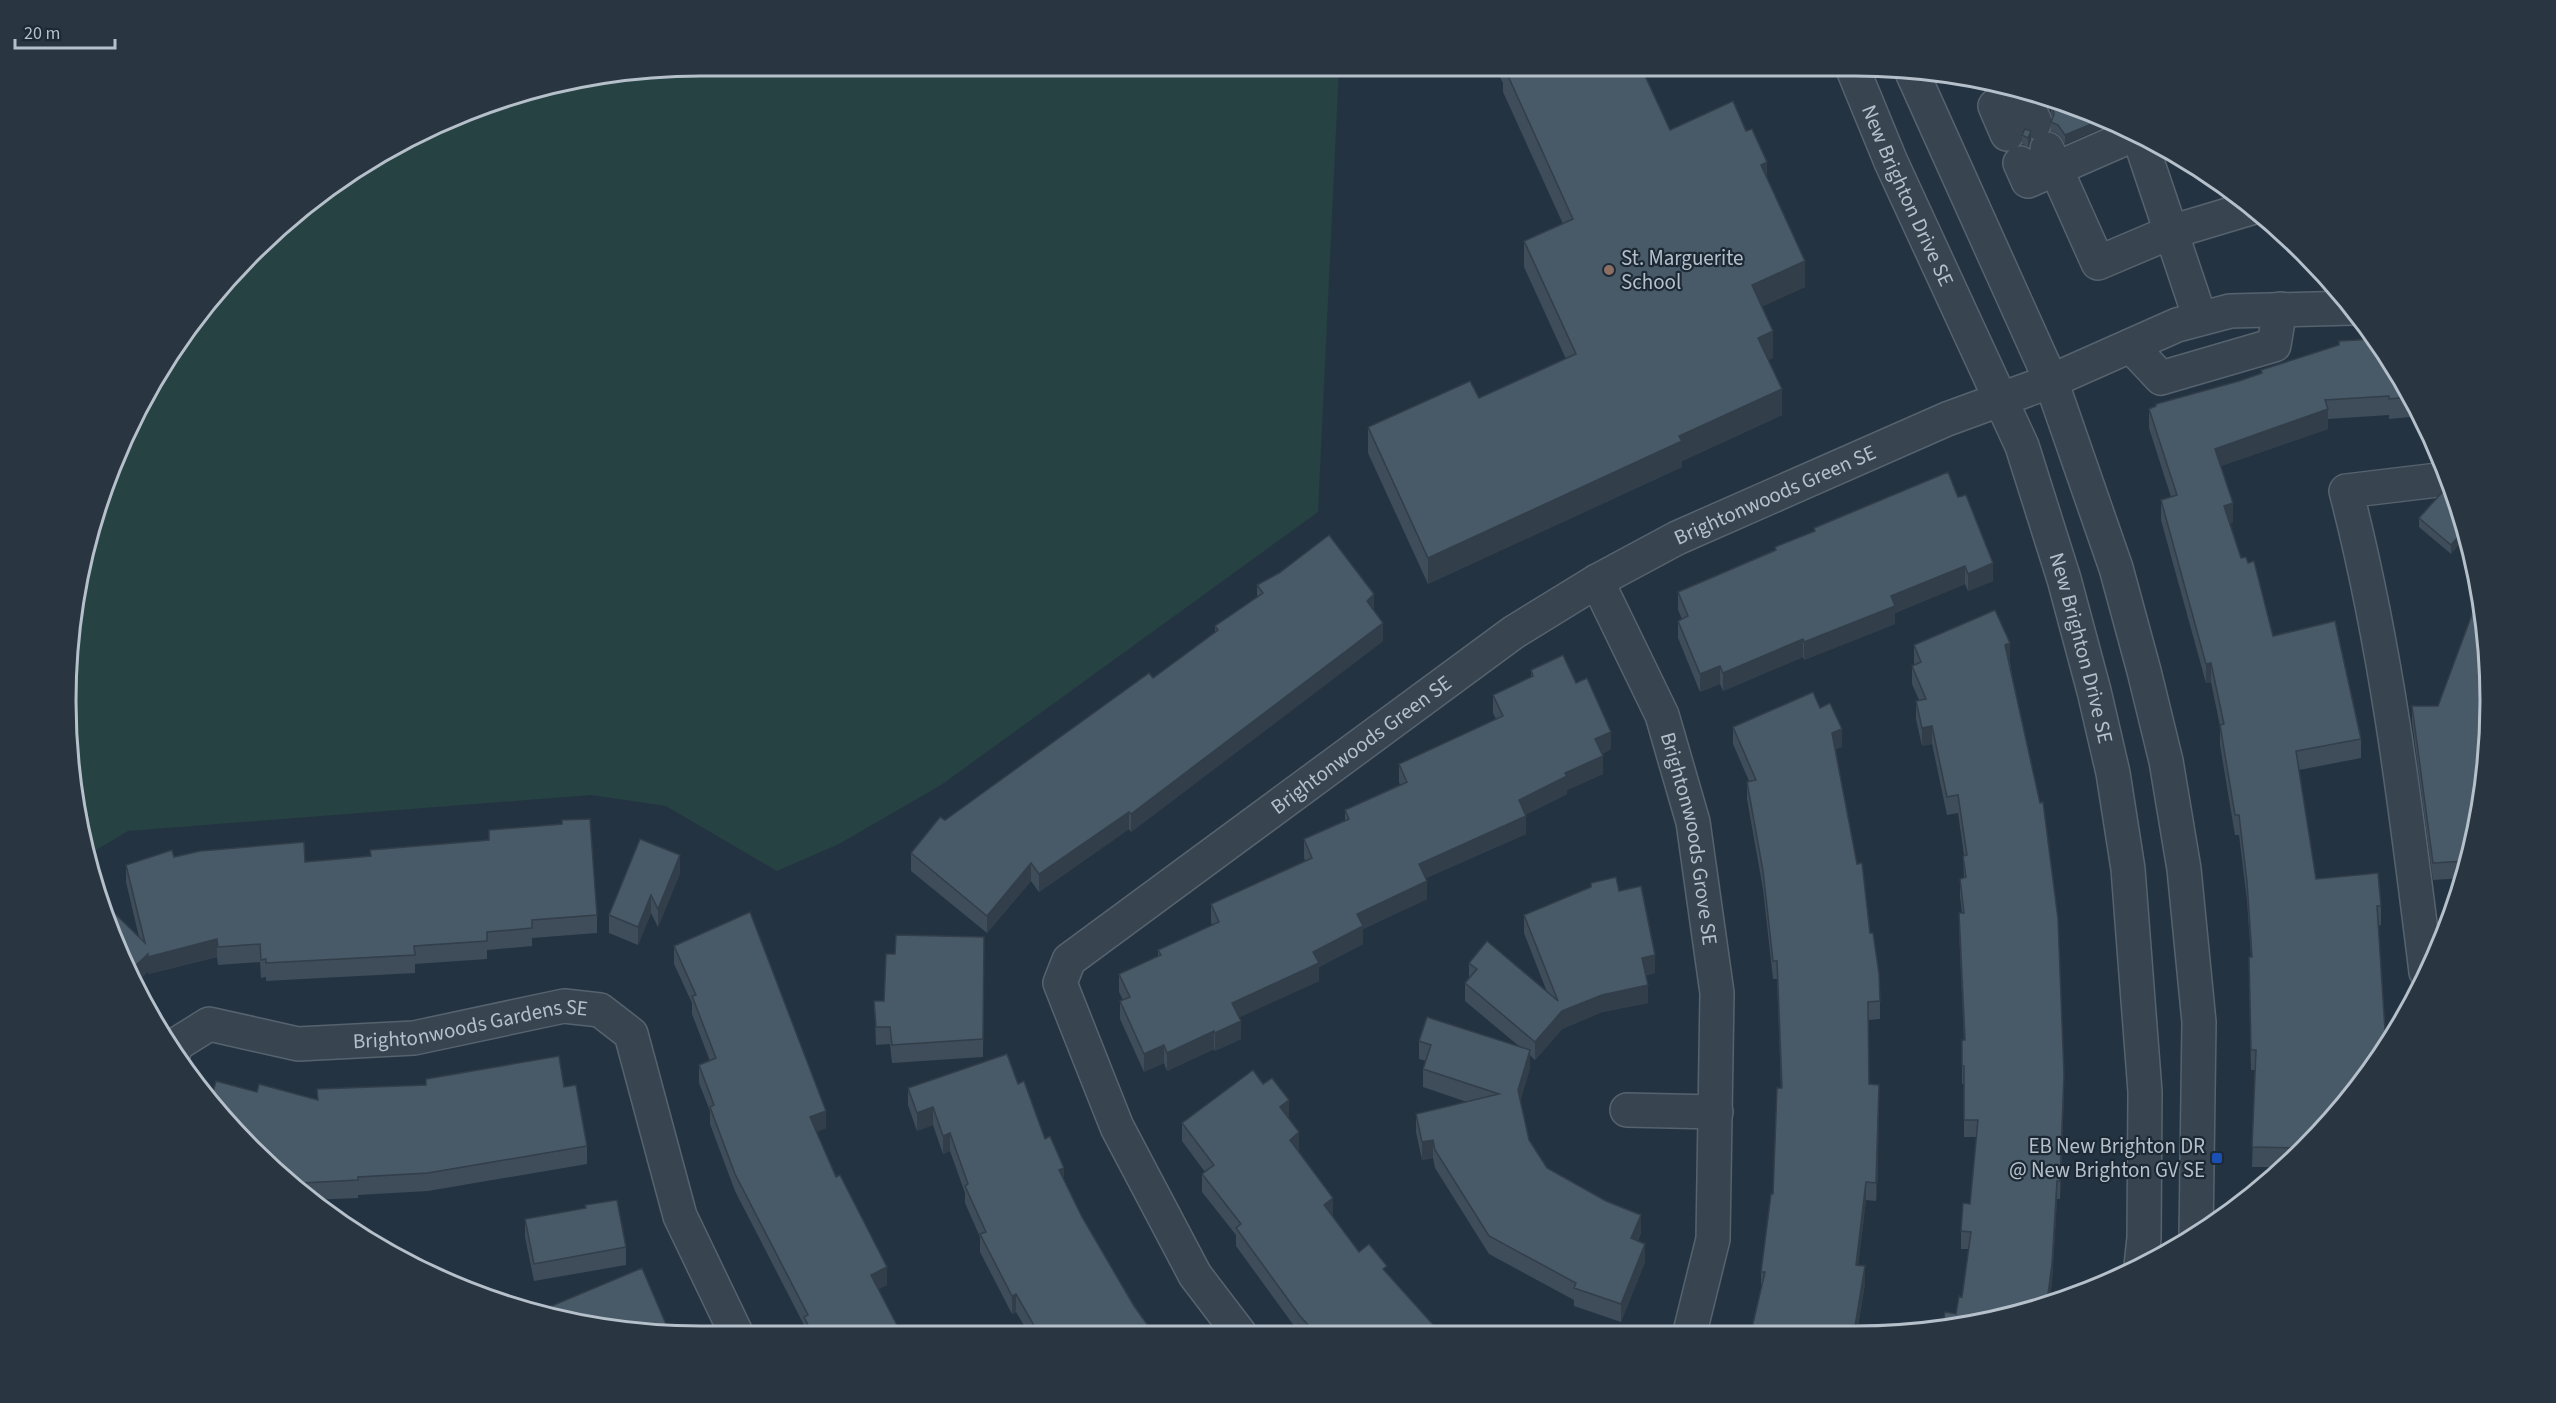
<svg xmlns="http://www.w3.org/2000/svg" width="2556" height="1403" font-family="'Source Sans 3',sans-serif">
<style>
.green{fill:#264242}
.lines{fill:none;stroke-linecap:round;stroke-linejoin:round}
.minor-casing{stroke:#56636e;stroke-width:36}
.minor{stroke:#384551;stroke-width:33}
.wall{fill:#3e4d59}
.shaded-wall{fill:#323e49}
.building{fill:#485968;stroke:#323e49;stroke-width:1.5}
.education-dot{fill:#8d6e63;stroke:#1d2a36;stroke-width:2}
.transit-dot{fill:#1a4fb4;stroke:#1d2a36;stroke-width:2}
.labels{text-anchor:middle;stroke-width:4.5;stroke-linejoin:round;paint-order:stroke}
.street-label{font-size:21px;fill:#b5c0cb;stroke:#1d2a36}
.poi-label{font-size:21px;fill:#b5c0cb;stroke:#1d2a36;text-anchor:start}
.rim{fill:none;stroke:#b5c0cb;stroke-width:3}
</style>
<rect width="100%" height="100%" fill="#243342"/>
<path class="green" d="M701,66L1339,67L1318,512L941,785L839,844L777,871L666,806L591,795L128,831L86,856C75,791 63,727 67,660C69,641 74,622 77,603C80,581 82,557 88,535C148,329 296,174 496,100C562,76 633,73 701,66Z"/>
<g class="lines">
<g class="minor-casing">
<g id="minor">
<path id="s1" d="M1852,67L1891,162L2022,446L2064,579L2094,691L2113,773L2128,869L2145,1092L2144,1238L2141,1266"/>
<polyline points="1911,70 2051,381 2116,568 2144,671 2166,761 2184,869 2199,1022 2196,1236"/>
<polyline points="2022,94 2035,122"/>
<polyline points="2007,134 1995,106 2028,91"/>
<polyline points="2139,137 2200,318"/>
<polyline points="2047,149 2098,263 2171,232 2251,208"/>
<polyline points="2020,163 2028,181 2133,135"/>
<polyline points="2131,346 2161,378 2274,345 2280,309"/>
<path id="s2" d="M1597,581L1662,715L1693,822L1717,993L1713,1239L1690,1332"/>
<path d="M2426,972C2406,810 2387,649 2346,491L2446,479"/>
<path id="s3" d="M173,1054L177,1044L209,1024L298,1044L414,1038L564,1006L600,1010L631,1034L680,1216L737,1335"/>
<polyline points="1627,1110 1716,1112"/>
<path id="s4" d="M1240,1334L1195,1275L1117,1127L1060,983L1069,960L1514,632L1597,581L1677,538L1947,419L2051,381L2177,325L2230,311L2353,308"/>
</g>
</g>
<use href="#minor" class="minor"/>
</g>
<g class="wall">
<polygon points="1495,67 1641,67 1670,130 1767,177 1805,287 1761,307 1773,358 1768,360 1782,415 1682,461 1682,467 1428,584 1368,453 1368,427 1479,398 1566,359 1524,267 1524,241 1563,224 1503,92 1503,83"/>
<polygon points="2051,103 2109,125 2065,144 2058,134 2051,131 2051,122 2052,118 2051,112"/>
<polygon points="2025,129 2031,140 2028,147 2022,144 2022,135"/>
<polygon points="2374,339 2422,416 2389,419 2389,415 2328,419 2328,429 2221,466 2233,522 2230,523 2241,558 2273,636 2361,739 2361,758 2299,770 2316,879 2381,906 2381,925 2378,926 2332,1121 2279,1167 2252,1167 2255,1070 2251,1070 2249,976 2251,957 2247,901 2239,835 2235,835 2220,745 2220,726 2211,682 2206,683 2161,520 2161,500 2171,497 2149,428 2149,409 2156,407 2156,404 2239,381 2261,373 2261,370"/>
<polygon points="2451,490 2451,554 2419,527 2419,518"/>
<polygon points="1958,497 1993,581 1968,591 1965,584 1895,613 1895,624 1804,660 1803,657 1723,691 1720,684 1700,692 1678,638 1678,621 1682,619 1678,610 1678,592 1775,550 1775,547 1814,531 1814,528"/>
<polygon points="1257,585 1374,611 1383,641 1131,832 1129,829 1039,892 1031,881 987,933 911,871 911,853 945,820 1153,678 1215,633 1215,626 1257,597"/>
<polygon points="1914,645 2010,661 2064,1092 2060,1199 2057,1199 2052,1282 2049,1302 1942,1330 1956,1314 1962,1297 1969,1249 1961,1249 1961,1231 1970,1204 1977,1137 1964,1137 1964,1084 1962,1084 1962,1040 1964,1040 1959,931 1959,913 1962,913 1960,896 1960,879 1964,878 1963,856 1964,855 1958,813 1947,815 1932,744 1922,746 1916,719 1916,701 1919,700 1912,684 1912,666 1914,665"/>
<polygon points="1531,670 1576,683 1611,749 1602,754 1603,774 1567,790 1567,794 1525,815 1526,834 1426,878 1427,899 1363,929 1363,944 1319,967 1319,981 1239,1017 1241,1039 1215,1051 1214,1049 1167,1071 1164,1063 1144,1072 1120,1019 1120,1001 1123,1000 1119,992 1119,974 1158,956 1158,950 1212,926 1211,922 1211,904 1305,861 1304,857 1304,839 1345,821 1345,810 1400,785 1399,782 1399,764 1496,719 1493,713 1493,695 1531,677"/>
<polygon points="2412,706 2438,706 2485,784 2463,878 2433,880 2412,722"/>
<polygon points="1820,708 1842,747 1835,749 1870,933 1880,1001 1880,1019 1869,1020 1869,1084 1878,1173 1876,1201 1866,1200 1858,1265 1865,1284 1857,1332 1751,1332 1761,1290 1761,1272 1773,1194 1781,1088 1777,979 1773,979 1763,889 1747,799 1747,782 1749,781 1733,744 1733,727"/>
<polygon points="489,830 597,915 597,933 532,938 532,946 487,950 487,959 415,964 415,973 266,981 266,977 261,978 260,962 218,965 217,957 148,974 148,971 135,984 115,945 139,937 126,882 126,865 174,857 305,862 370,856 489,840"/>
<polygon points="680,873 658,927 651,913 638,945 609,933 609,915"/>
<polygon points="1591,883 1619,891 1655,973 1646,975 1648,1003 1602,1012 1562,1029 1535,1060 1530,1055 1530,1068 1520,1101 1529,1140 1547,1168 1641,1233 1638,1241 1645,1262 1621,1322 1574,1306 1574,1300 1489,1254 1435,1168 1433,1158 1422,1160 1416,1132 1416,1114 1467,1102 1423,1087 1423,1069 1426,1061 1419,1059 1419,1041 1520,1047 1465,1001 1465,983 1469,978 1469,963 1547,992 1524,933 1524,915 1591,888"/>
<polygon points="984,937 983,1057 892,1063 890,1044 876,1045 874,1001 884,1001 895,954"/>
<polygon points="674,946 826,1128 816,1132 887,1285 878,1289 900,1331 912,1335 804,1335 804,1325 735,1191 710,1124 710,1111 699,1083 699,1065 710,1061 692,1014 692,1003 674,964"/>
<polygon points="426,1079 564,1087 587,1146 587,1164 428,1191 358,1195 358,1198 309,1200 224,1121 257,1092 317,1100 317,1089 426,1085"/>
<polygon points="1018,1084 1082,1217 1134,1306 1154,1334 1029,1334 1016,1312 1012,1314 980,1252 980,1237 965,1203 965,1193 950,1151 943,1154 933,1125 917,1131 908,1105 908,1088"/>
<polygon points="1288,1118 1299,1150 1298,1151 1332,1216 1359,1252 1387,1273 1436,1328 1448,1333 1300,1334 1236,1246 1236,1235 1202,1192 1202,1174 1205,1172 1182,1141 1182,1123 1289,1118"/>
<polygon points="585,1205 626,1247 626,1265 534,1281 525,1237 525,1219 585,1208"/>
<polygon points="549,1307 660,1336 549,1317"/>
</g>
<g class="shaded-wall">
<polygon points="2099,121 2109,125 2065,144 2065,135"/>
<polygon points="2031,131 2031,140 2028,147 2028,138"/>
<polygon points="1767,162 1767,188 1761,165"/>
<polygon points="1805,261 1805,287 1752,311 1752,285"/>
<polygon points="1773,331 1773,358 1758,364 1758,338"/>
<polygon points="1782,389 1782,415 1682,461 1682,467 1428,584 1428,558 1679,436"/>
<polygon points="2328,409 2328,429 2215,468 2215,449"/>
<polygon points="2233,503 2233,522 2224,525 2224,506"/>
<polygon points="2465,529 2468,535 2451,554 2451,545"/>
<polygon points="1993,563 1993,581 1968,591 1968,574"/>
<polygon points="1965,566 1965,584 1895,613 1895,624 1804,660 1804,642 1891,596"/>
<polygon points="1374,594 1374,612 1367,601"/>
<polygon points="1383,623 1383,641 1131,832 1131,814"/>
<polygon points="1803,639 1803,657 1723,691 1723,673"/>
<polygon points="2010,643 2010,661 2005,663 2005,645"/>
<polygon points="2211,663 2211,682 2206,683 2206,664"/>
<polygon points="1720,666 1720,684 1700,692 1700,674"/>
<polygon points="1932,726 1932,744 1922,746 1922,728"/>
<polygon points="1842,729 1842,747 1832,751 1832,733"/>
<polygon points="1611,732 1611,749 1595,757 1595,739"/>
<polygon points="1603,756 1603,774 1567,790 1567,794 1519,818 1519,800 1565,773"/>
<polygon points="1129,812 1129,829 1039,892 1039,874"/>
<polygon points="1526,816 1526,834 1419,881 1419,864"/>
<polygon points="680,855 680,873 658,927 658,909"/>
<polygon points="1031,863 1031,881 987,933 987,916"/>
<polygon points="1427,881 1427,899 1363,929 1363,944 1319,967 1319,981 1232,1021 1232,1003 1313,952 1357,914"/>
<polygon points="651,895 651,913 638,945 638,927"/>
<polygon points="217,939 217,957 148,974 148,957"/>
<polygon points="148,954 148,971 135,984 129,972"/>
<polygon points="1655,955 1655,973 1642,975 1642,958"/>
<polygon points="1648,985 1648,1003 1602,1012 1562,1029 1535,1060 1535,1042 1562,1011 1602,995"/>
<polygon points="1241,1021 1241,1039 1215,1051 1215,1033"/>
<polygon points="1214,1031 1214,1049 1167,1071 1167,1053"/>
<polygon points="1164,1045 1164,1063 1144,1072 1144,1054"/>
<polygon points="1530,1050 1530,1068 1518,1108 1518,1090"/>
<polygon points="2064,1074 2064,1092 2060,1199 2060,1181"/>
<polygon points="1289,1100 1289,1118 1280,1125 1280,1107"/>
<polygon points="1879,1103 1878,1173 1876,1201 1876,1183"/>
<polygon points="933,1107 933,1125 917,1131 917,1113"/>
<polygon points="826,1111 826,1128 810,1135 810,1117"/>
<polygon points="1299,1132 1299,1150 1290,1157 1290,1140"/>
<polygon points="950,1133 950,1151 943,1154 943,1136"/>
<polygon points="1433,1140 1433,1158 1422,1160 1422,1142"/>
<polygon points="1064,1168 1064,1186 1059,1170"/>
<polygon points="2057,1181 2057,1199 2052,1282 2049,1302 2047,1302"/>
<polygon points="1866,1182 1866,1200 1856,1283 1856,1265 1858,1246"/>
<polygon points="1333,1198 1333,1216 1324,1223 1324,1205"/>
<polygon points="1641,1215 1641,1233 1631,1256 1631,1238"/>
<polygon points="1645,1244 1645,1262 1621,1322 1621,1304"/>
<polygon points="1865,1266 1865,1284 1857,1332 1854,1332"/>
<polygon points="887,1267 887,1285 871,1293 871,1275"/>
<polygon points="1016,1294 1016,1312 1012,1314 1012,1296"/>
</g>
<g class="building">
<polygon points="1504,67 1641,67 1670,130 1733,101 1746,131 1752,129 1767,162 1761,165 1805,261 1752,285 1773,331 1758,338 1782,389 1679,436 1682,441 1428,558 1368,427 1470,381 1479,398 1576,354 1524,241 1573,219"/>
<polygon points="2054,102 2099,121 2065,135 2058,125 2051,122 2054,114 2051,103"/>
<polygon points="2025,129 2031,131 2028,138 2022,135"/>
<polygon points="2374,339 2410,397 2389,399 2389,396 2325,400 2328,409 2215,449 2233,503 2224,506 2241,558 2246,557 2248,563 2254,561 2273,636 2335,621 2361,739 2296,751 2316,879 2378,873 2381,906 2377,906 2386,1045 2332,1121 2301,1148 2252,1147 2256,1050 2251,1050 2249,957 2252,957 2247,882 2239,815 2235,815 2220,725 2224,724 2211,663 2206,664 2161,500 2177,495 2149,409 2156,406 2156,404 2239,381 2262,373 2261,370 2339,345 2339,341"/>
<polygon points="1948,472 1958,497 1966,495 1993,563 1968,574 1965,566 1891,596 1895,606 1804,642 1803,639 1723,673 1720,666 1700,674 1678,621 1688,616 1678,592 1776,550 1775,547 1815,531 1814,528"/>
<polygon points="2449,488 2451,490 2465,529 2451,545 2419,518 2445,489"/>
<polygon points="1329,535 1374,594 1367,601 1383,623 1131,814 1129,812 1039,874 1031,863 987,916 911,853 940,817 945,820 1149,673 1153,678 1218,630 1215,626 1263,593 1257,585 1279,573"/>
<polygon points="2479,601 2489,660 2485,784 2467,861 2433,863 2412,706 2438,706 2474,609"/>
<polygon points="1995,610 2010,643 2005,645 2040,803 2043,802 2058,919 2064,1074 2060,1181 2057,1181 2052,1264 2047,1302 1942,1330 1945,1312 1956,1314 1959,1296 1962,1297 1971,1232 1961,1231 1963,1203 1970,1204 1978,1120 1964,1120 1964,1066 1962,1066 1962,1040 1965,1040 1959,913 1964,913 1960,879 1966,877 1963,856 1967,855 1958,795 1947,797 1932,726 1922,728 1916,701 1926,699 1912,666 1921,662 1914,645"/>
<polygon points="1563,655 1576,683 1587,678 1611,732 1595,739 1603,756 1565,773 1567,776 1519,800 1526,816 1419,864 1427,881 1357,914 1363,926 1313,952 1319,963 1232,1003 1241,1021 1215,1033 1214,1031 1167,1053 1164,1045 1144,1054 1120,1001 1130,997 1119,974 1161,955 1158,950 1219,922 1211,904 1312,858 1304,839 1349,819 1345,810 1407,782 1399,764 1503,716 1493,695 1533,676 1531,670"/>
<polygon points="1813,692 1820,708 1830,703 1842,729 1832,733 1857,864 1862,863 1870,933 1873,933 1879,974 1880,1001 1868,1002 1869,1084 1879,1085 1876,1183 1866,1182 1856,1265 1865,1266 1854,1332 1751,1332 1765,1272 1761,1272 1771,1194 1773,1194 1777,1088 1782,1088 1777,961 1773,961 1763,871 1747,782 1756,780 1733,727"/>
<polygon points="590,819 597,915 532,920 532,928 487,932 487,941 414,946 415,955 266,963 266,959 261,960 260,944 218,947 217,939 148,957 148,954 129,972 115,945 98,897 145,943 126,865 172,850 174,857 200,851 304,842 305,862 371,856 370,850 489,840 489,830 562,824 562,820"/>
<polygon points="640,839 680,855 658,909 651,895 638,927 609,915"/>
<polygon points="1616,877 1619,891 1641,886 1655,955 1642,958 1648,985 1602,995 1562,1011 1535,1042 1465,983 1477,969 1469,963 1487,941 1558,1001 1524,915 1591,887 1591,883"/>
<polygon points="750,912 826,1111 810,1117 836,1177 840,1175 887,1267 871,1275 900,1331 907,1326 912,1335 813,1335 804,1317 808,1315 735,1174 710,1107 714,1105 699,1065 716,1058 692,996 696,995 674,946"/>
<polygon points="896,935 984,937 983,1039 892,1045 890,1027 876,1027 874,1001 884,1001 886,954 895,954"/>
<polygon points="1427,1017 1530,1050 1518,1090 1529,1140 1547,1168 1606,1201 1641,1215 1631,1238 1645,1244 1621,1304 1574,1288 1576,1283 1489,1236 1435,1150 1433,1140 1422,1142 1416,1114 1499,1094 1423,1069 1431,1045 1419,1041"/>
<polygon points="1007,1054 1018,1084 1024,1081 1045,1139 1050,1136 1064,1168 1059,1170 1082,1217 1134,1306 1154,1334 1039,1334 1016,1294 1012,1296 980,1234 986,1232 965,1186 968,1184 950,1133 943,1136 933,1107 917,1113 908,1088"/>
<polygon points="559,1056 564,1087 576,1085 587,1146 428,1173 358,1177 358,1180 302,1183 285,1178 224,1121 210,1103 216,1081 257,1092 259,1084 318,1100 317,1089 426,1085 426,1079"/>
<polygon points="1253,1070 1263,1084 1272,1078 1289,1100 1280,1107 1299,1132 1290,1140 1333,1198 1324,1205 1359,1252 1369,1244 1387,1266 1383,1269 1436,1328 1439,1325 1448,1333 1316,1334 1300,1316 1236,1228 1241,1224 1202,1174 1214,1165 1182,1123"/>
<polygon points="617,1200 626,1247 534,1264 525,1219 586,1208 585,1205"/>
<polygon points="642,1268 671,1336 660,1336 553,1318 549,1307"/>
</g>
<circle class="education-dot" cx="1609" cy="270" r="6"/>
<rect class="transit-dot" x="2211" y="1152" width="12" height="12" rx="3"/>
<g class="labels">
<g class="street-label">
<text dy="7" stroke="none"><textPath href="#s1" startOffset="140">New Brighton Drive SE</textPath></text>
<text dy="7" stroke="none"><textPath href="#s4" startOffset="1269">Brightonwoods Green SE</textPath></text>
<text dy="7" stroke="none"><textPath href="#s1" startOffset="626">New Brighton Drive SE</textPath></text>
<text dy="7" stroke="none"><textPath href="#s4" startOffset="784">Brightonwoods Green SE</textPath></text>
<text dy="7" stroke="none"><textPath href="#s2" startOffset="276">Brightonwoods Grove SE</textPath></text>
<text dy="7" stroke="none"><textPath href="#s3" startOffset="314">Brightonwoods Gardens SE</textPath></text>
</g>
<g class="poi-label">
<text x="1621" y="265">St. Marguerite<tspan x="1621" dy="24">School</tspan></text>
<text x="2205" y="1153" text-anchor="end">EB New Brighton DR<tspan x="2205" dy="24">@ New Brighton GV SE</tspan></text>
</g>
</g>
<path d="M0 0H2556V1403H0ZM701 76H1855A625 625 0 0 1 2480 701V701A625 625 0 0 1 1855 1326H701A625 625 0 0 1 76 701V701A625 625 0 0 1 701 76Z" fill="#293642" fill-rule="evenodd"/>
<path class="rim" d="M701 76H1855A625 625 0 0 1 2480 701V701A625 625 0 0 1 1855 1326H701A625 625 0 0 1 76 701V701A625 625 0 0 1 701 76Z"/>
<path d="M15 39v9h100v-9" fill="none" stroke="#b5c0cb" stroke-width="3"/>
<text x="24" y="39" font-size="18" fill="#b5c0cb" stroke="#1d2a36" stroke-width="4.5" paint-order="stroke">20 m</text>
</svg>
